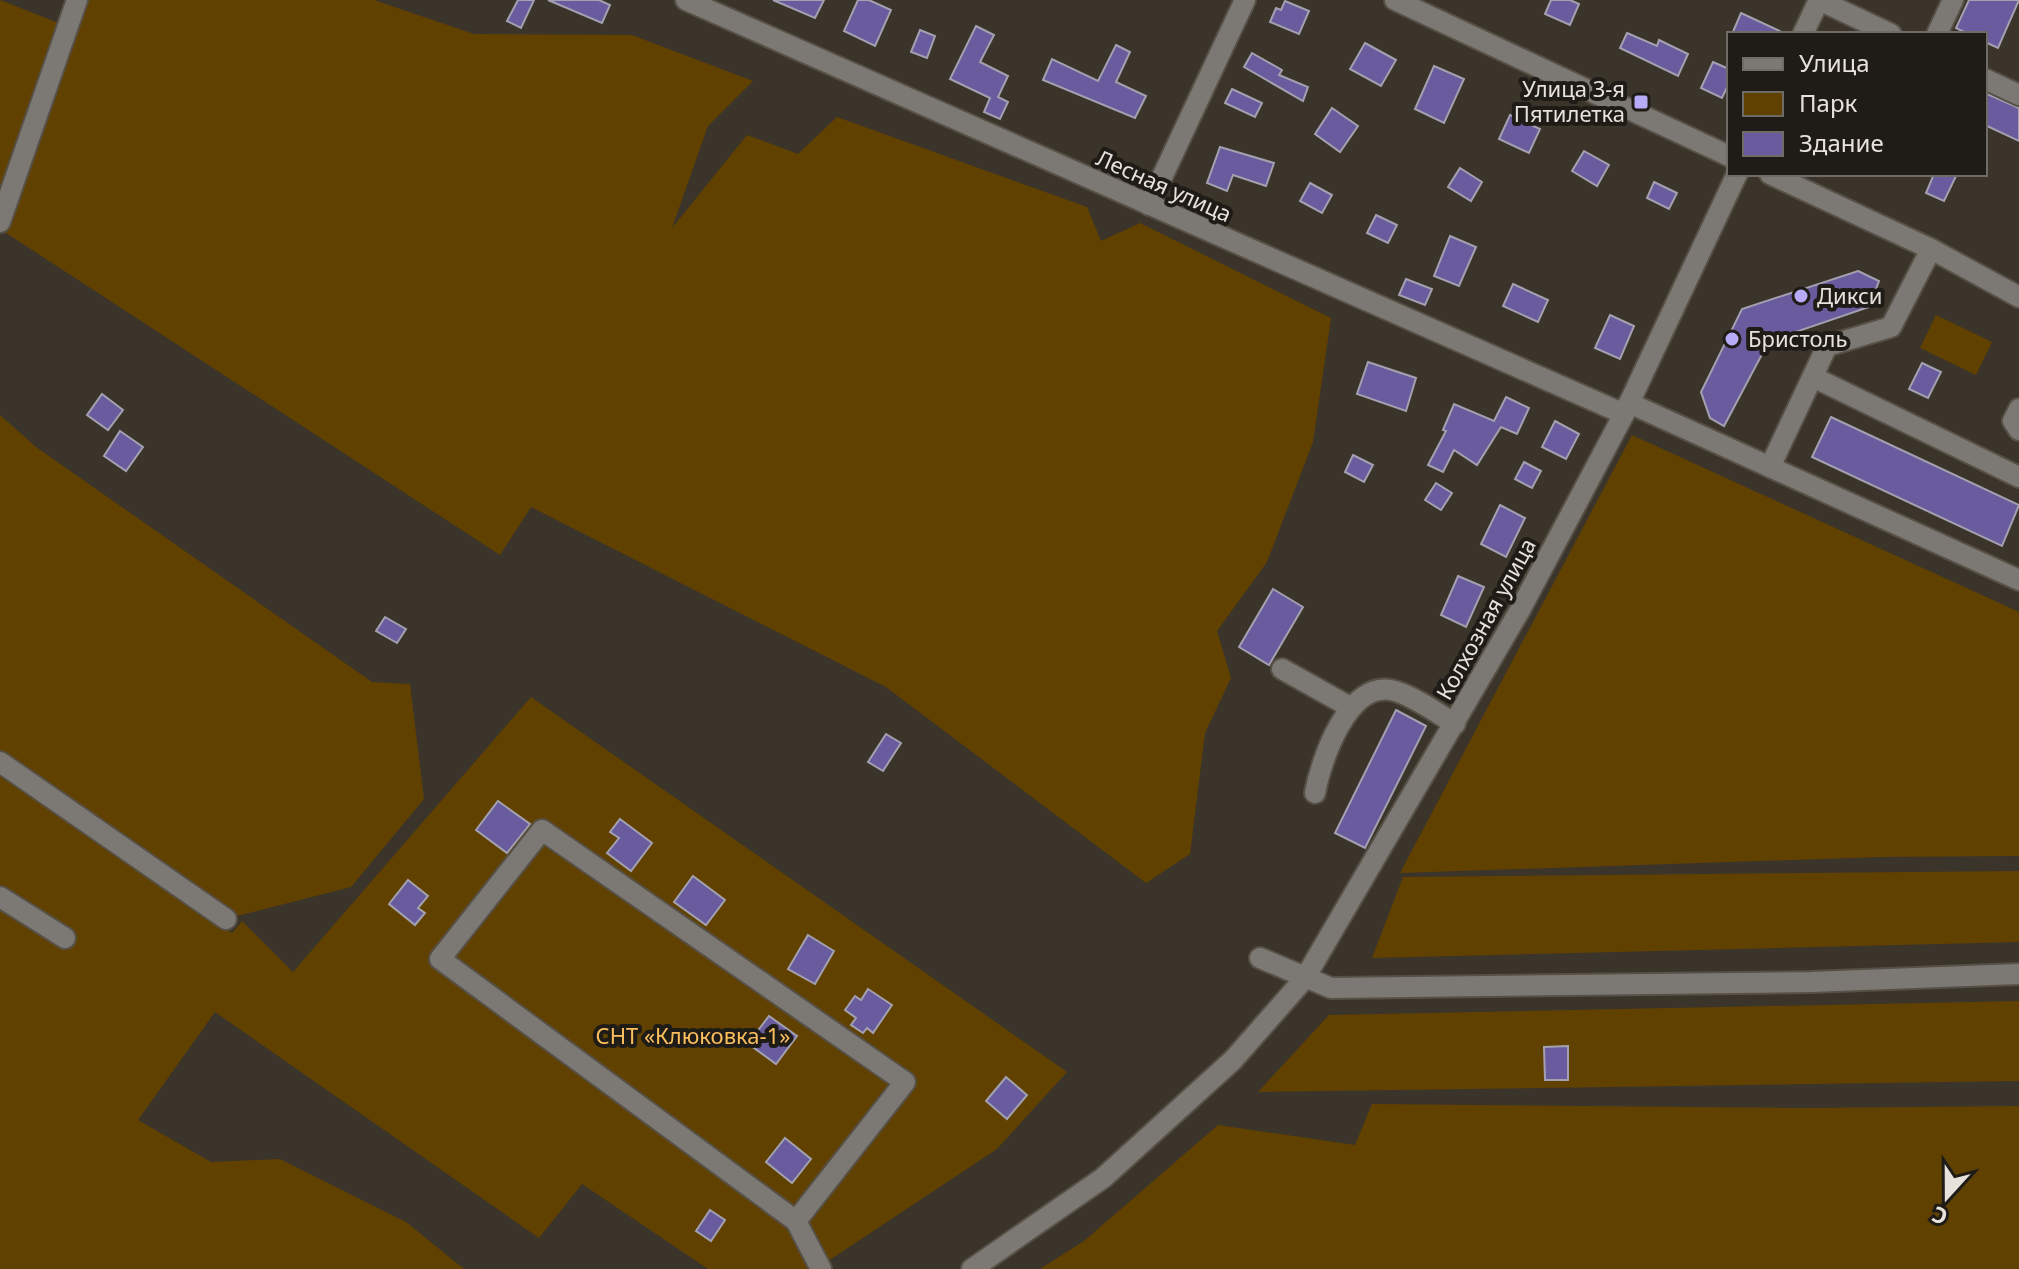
<svg xmlns="http://www.w3.org/2000/svg" width="2019" height="1269" font-family="'Noto Sans',sans-serif">
<style>
.green{fill:#614100}
.building{fill:#685b9e;stroke:#a3a1af;stroke-width:2}
.lines{fill:none;stroke-linecap:round;stroke-linejoin:round}
.minor-casing{stroke:#575046;stroke-width:24}
.minor{stroke:#7c7974;stroke-width:20}
.poi-dot{fill:#b7abf8;stroke:#1f1c17;stroke-width:3}
.labels{text-anchor:middle;stroke-width:8;stroke-linejoin:round;paint-order:stroke}
.poi-label{font-size:22px;fill:#e7e2dc;stroke:#1f1c17;text-anchor:start}
.street-label{font-size:22px;fill:#e7e2dc;stroke:#1f1c17}
.park-label{font-size:22px;fill:#fcbf5d;stroke:#1f1c17}
</style>
<rect width="100%" height="100%" fill="#3b342a"/>
<g class="green">
<polygon points="0,0 66,26 80,0 374,0 474,34 632,35 753,81 708,126 672,228 747,135 798,154 837,117 1087,207 1101,241 1140,223 1331,318 1313,442 1267,562 1217,631 1231,678 1205,733 1190,854 1146,883 886,687 531,507 500,555 0,229"/>
<polygon points="1936,315 1992,342 1976,375 1920,348"/>
<polygon points="0,415 36,447 372,682 410,684 424,799 351,887 233,917 0,754"/>
<polygon points="1632,435 2019,612 2019,856 1881,857 1400,873"/>
<polygon points="531,697 1067,1072 997,1149 816,1269 708,1269 582,1184 539,1238 215,1012 138,1120 211,1162 280,1159 406,1222 464,1269 0,1269 0,771 232,933 242,921 293,972"/>
<polygon points="2019,871 2019,942 1372,958 1403,877"/>
<polygon points="2019,1001 2019,1081 1258,1092 1329,1015"/>
<polygon points="1372,1104 1803,1108 2019,1106 2019,1269 1040,1269 1084,1241 1218,1125 1355,1145"/>
</g>
<g class="building">
<polygon points="518,0 534,0 521,28 507,21"/>
<polygon points="548,0 599,0 610,5 602,23"/>
<polygon points="773,0 824,0 815,18"/>
<polygon points="858,0 869,0 891,10 875,46 844,31"/>
<polygon points="1551,0 1570,0 1579,4 1570,25 1545,14"/>
<polygon points="1969,0 2019,0 1998,48 1985,42 1985,34 1968,34 1956,28"/>
<polygon points="1285,1 1309,11 1299,34 1270,22 1276,8 1281,10"/>
<polygon points="1741,13 1786,34 1732,34"/>
<polygon points="976,26 994,35 980,62 1008,76 998,97 1008,102 1000,119 984,112 990,98 950,79"/>
<polygon points="920,30 935,36 927,58 911,52"/>
<polygon points="1627,33 1657,46 1659,40 1688,54 1678,76 1620,48"/>
<polygon points="1365,43 1396,60 1381,86 1350,69"/>
<polygon points="1116,45 1130,52 1116,82 1146,96 1135,118 1043,80 1052,59 1098,81"/>
<polygon points="1252,53 1282,70 1279,75 1308,87 1303,101 1244,67"/>
<polygon points="1713,62 1729,69 1729,83 1722,98 1701,88"/>
<polygon points="1434,66 1464,79 1444,123 1415,109"/>
<polygon points="1232,89 1262,103 1255,117 1225,103"/>
<polygon points="1985,93 2019,108 2019,141 1985,125"/>
<polygon points="1332,108 1358,126 1340,152 1315,134"/>
<polygon points="1510,115 1540,129 1529,153 1499,139"/>
<polygon points="1220,147 1274,163 1266,186 1233,175 1227,191 1207,183"/>
<polygon points="1584,151 1609,165 1597,186 1572,171"/>
<polygon points="1460,168 1482,182 1471,201 1448,187"/>
<polygon points="1934,174 1957,174 1944,201 1926,193"/>
<polygon points="1654,182 1677,193 1669,209 1647,198"/>
<polygon points="1310,183 1332,195 1322,213 1300,201"/>
<polygon points="1376,215 1397,225 1388,243 1367,233"/>
<polygon points="1450,236 1476,247 1459,286 1434,276"/>
<polygon points="1858,271 1879,281 1869,307 1769,341 1724,426 1710,418 1701,392 1742,309"/>
<polygon points="1406,279 1432,289 1425,305 1399,295"/>
<polygon points="1513,284 1548,300 1538,322 1503,306"/>
<polygon points="1610,315 1634,326 1620,359 1595,348"/>
<polygon points="1368,362 1416,378 1406,411 1357,394"/>
<polygon points="1922,363 1941,372 1928,398 1909,389"/>
<polygon points="102,394 123,410 108,430 87,415"/>
<polygon points="1506,397 1529,408 1517,434 1501,427 1477,465 1454,450 1443,472 1428,465 1446,431 1443,430 1454,404 1494,421"/>
<polygon points="1831,417 2019,505 2002,546 1812,457"/>
<polygon points="1555,421 1579,434 1566,459 1542,447"/>
<polygon points="120,431 143,447 126,471 104,456"/>
<polygon points="1353,455 1373,465 1364,482 1345,472"/>
<polygon points="1524,462 1541,471 1532,488 1515,479"/>
<polygon points="1436,483 1452,493 1441,510 1425,500"/>
<polygon points="1500,505 1525,518 1506,557 1481,544"/>
<polygon points="1458,576 1484,587 1466,627 1441,615"/>
<polygon points="1273,589 1303,607 1269,665 1239,647"/>
<polygon points="385,617 406,629 397,643 376,631"/>
<polygon points="1396,710 1426,726 1365,848 1335,833"/>
<polygon points="886,734 901,743 883,771 868,762"/>
<polygon points="498,801 530,824 507,853 476,830"/>
<polygon points="620,819 652,843 631,871 607,853 619,838 610,832"/>
<polygon points="693,876 725,900 706,925 674,902"/>
<polygon points="408,880 428,896 418,908 425,913 415,925 389,904"/>
<polygon points="808,935 834,951 815,984 788,969"/>
<polygon points="868,989 892,1005 873,1033 867,1028 863,1033 851,1025 856,1018 845,1010 855,996 861,1000"/>
<polygon points="769,1016 797,1036 776,1064 754,1048 762,1037 756,1033"/>
<polygon points="1568,1046 1568,1080 1545,1080 1544,1047"/>
<polygon points="1006,1077 1027,1095 1007,1119 986,1101"/>
<polygon points="785,1138 811,1159 792,1183 766,1162"/>
<polygon points="710,1210 725,1220 711,1241 696,1231"/>
</g>
<g class="lines">
<g class="minor-casing">
<g id="minor">
<polyline points="686,0 1624,414"/>
<polyline points="1395,0 1729,156"/>
<polyline points="1819,0 1891,34"/>
<polyline points="1803,34 1819,0"/>
<polyline points="1937,34 1953,0"/>
<polyline points="1985,79 2019,95"/>
<polyline points="1770,174 1931,249 2019,297"/>
<polyline points="1149,205 1245,0"/>
<polyline points="0,222 77,0"/>
<polyline points="1813,377 2019,477"/>
<polyline points="1629,403 2019,580"/>
<polyline points="2019,409 2013,421 2019,430"/>
<polyline points="1770,467 1827,346 1891,327 1931,249"/>
<polyline points="1282,669 1350,707"/>
<polyline points="0,762 226,919"/>
<path d="M1315,793C1321,760 1349,677 1395,691C1415,697 1437,713 1455,724"/>
<polyline points="0,897 65,938"/>
<polyline points="1260,958 1331,988 1811,982 2019,974"/>
<polyline points="796,1221 905,1082 542,830 440,959 796,1221 821,1269"/>
<polyline points="972,1269 1103,1178 1233,1060 1305,978 1520,610 1624,414 1737,174"/>
</g>
</g>
<use href="#minor" class="minor"/>
</g>
<g class="poi-dot">
<rect x="1633" y="94" width="16" height="16" rx="4"/>
<circle cx="1801" cy="296" r="8"/>
<circle cx="1732" cy="339" r="8"/>
</g>
<g class="labels">
<g class="poi-label">
<text x="1625" y="97" text-anchor="end">Улица 3-я<tspan x="1625" dy="25">Пятилетка</tspan></text>
<text x="1817" y="304">Дикси</text>
<text x="1748" y="347">Бристоль</text>
</g>
<g class="street-label">
<text transform="translate(1164 186) rotate(24)" y="8">Лесная улица</text>
<text transform="translate(1486 619) rotate(-61)" y="8">Колхозная улица</text>
</g>
<g class="park-label">
<text x="693" y="1044">СНТ «Клюковка-1»</text>
</g>
</g>
<rect x="1727" y="32" width="260" height="144" fill="#1f1c17" stroke="#6f6b66" stroke-width="2"/>
<rect x="1743" y="58" width="40" height="12" fill="#7c7974" stroke="#6f6b66" stroke-width="2"/>
<text x="1799" y="72" font-size="24" fill="#e7e2dc">Улица</text>
<rect x="1743" y="92" width="40" height="24" fill="#614100" stroke="#6f6b66" stroke-width="2"/>
<text x="1799" y="112" font-size="24" fill="#e7e2dc">Парк</text>
<rect x="1743" y="132" width="40" height="24" fill="#685b9e" stroke="#6f6b66" stroke-width="2"/>
<text x="1799" y="152" font-size="24" fill="#e7e2dc">Здание</text>
<g transform="translate(1947 1197) rotate(201)" stroke="#1f1c17" stroke-width="6" paint-order="stroke">
<path d="M0-6L14 30L0 20L-14 30Z" fill="#e7e2dc"/>
<text y="-12" font-size="22" font-weight="bold" text-anchor="middle" fill="#e7e2dc">С</text>
</g>
</svg>
